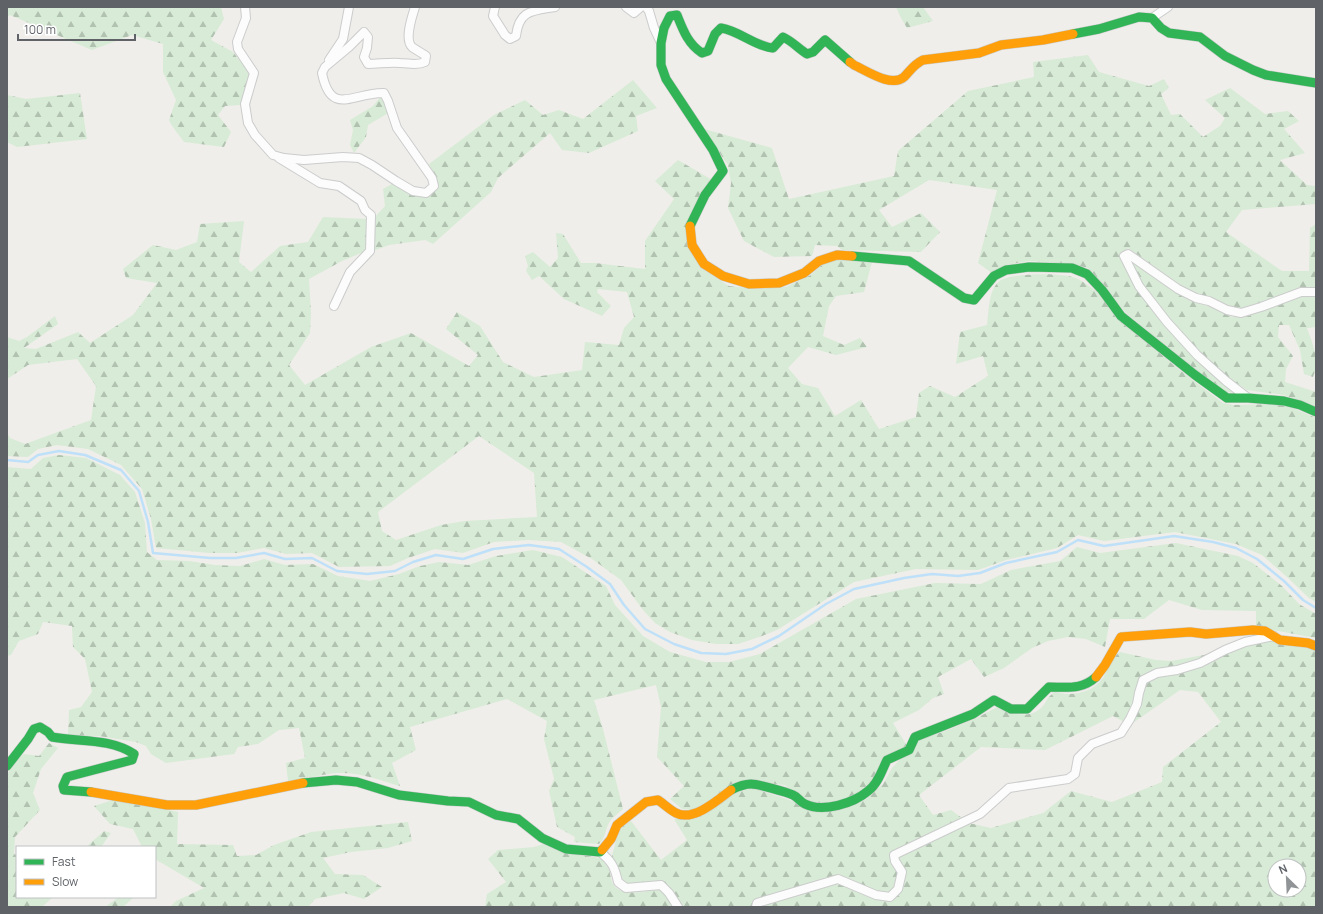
<svg xmlns="http://www.w3.org/2000/svg" width="1323" height="914" font-family="Manrope,sans-serif">
<style>
.forest{fill:url(#forest-firs);fill-rule:evenodd}
.lines{fill:none;stroke-linecap:round;stroke-linejoin:round}
.stream{stroke:#bfe0f9;stroke-width:2.5}
.street-casing{stroke:#cbcccc;stroke-width:10}
.fast-casing{stroke:#cacacb;stroke-width:10}
.slow-casing{stroke:#cacacb;stroke-width:10}
.street{stroke:#fdfcfc;stroke-width:8}
.fast{stroke:#30b455;stroke-width:9}
.slow{stroke:#ff9f0a;stroke-width:9}
</style>
<defs>
<pattern id="forest-firs" width="22" height="20" patternUnits="userSpaceOnUse"><rect width="22" height="20" fill="#d8ebd6"/><path d="M5 1l3.5 6h-7zM16 11l3.5 6h-7z" fill="#b2c2b1"/></pattern>
</defs>
<rect width="100%" height="100%" fill="#efeeea"/>
<g class="forest">
<path d="M7,7H221L224,19L211,40L233,52L250,74L240,105L225,106L218,115L231,132L224,147L184,142C179,134 173,129 169,120L176,100L163,72V44L132,35L92,50L10,15L7,17Z"/>
<polygon points="896,7 923,7 933,21 907,28 901,18"/>
<polygon points="1088,55 1099,72 1149,86 1164,79 1169,88 1161,94 1171,115 1180,114 1203,137 1220,126 1225,118 1205,100 1230,88 1265,114 1288,111 1299,121 1284,129 1305,153 1280,160 1307,185 1316,186 1316,204 1242,210 1226,232 1282,271 1309,271 1310,228 1316,224 1316,287 1303,288 1240,309 1226,306 1213,298 1198,294 1179,284 1128,248 1121,256 1137,290 1237,393 1223,392 1126,313 1088,268 1072,264 1029,261 1006,265 992,273 978,263 997,190 929,180 879,210 892,227 921,213 940,232 921,252 842,250 837,246 815,245 812,256 774,257 744,241 728,208 731,183 728,165 721,155 704,129 772,148 789,199 894,176 898,151 968,91 1034,77 1033,62"/>
<path d="M633,80L657,108L636,116L638,131L589,153L562,150L550,133L498,178L491,192L433,244L425,240L389,245L373,251L375,217L385,206L383,189L392,184C403,189 420,200 432,193C434,192 436,188 438,186L429,164L494,115L525,100L543,115L559,110L583,119Z"/>
<polygon points="80,93 87,139 17,147 7,142 7,95 26,99"/>
<polygon points="382,95 390,112 368,125 366,137 354,153 350,145 353,130 350,120 373,106"/>
<path d="M678,160L714,181L686,225L704,270L729,286L755,289L786,287L811,275L823,264L839,259L872,262L864,292L836,296L829,306L823,336L844,345L860,338L867,347L836,355L808,347L788,368L802,384L818,388L835,416L861,400L879,429L916,417L919,393L930,386L955,397L988,376L983,356L956,364L960,332L987,325C989,312 988,288 1001,280C1012,273 1066,272 1078,279C1108,296 1129,325 1154,348C1175,368 1200,385 1223,403L1233,405L1283,404L1316,418V602L1309,598L1287,577L1262,555L1236,544L1175,532L1104,541L1078,535L1057,548L1006,560L978,570L916,569L854,582L777,630L762,636L738,644H716L692,640L670,632L655,623L643,610L621,580L592,559L561,542L528,540L494,542L463,553L435,549L408,558L390,566L339,567L312,553L286,554L264,548L237,553H209L156,548L151,519L142,489L121,465L88,449L57,445L38,449L28,457L7,456V433L10,438L25,444L91,420L96,386L77,359L28,365L7,379V337L19,341L27,337L55,316L58,324L24,348L36,349L78,332L90,343L133,315L157,283L126,278L123,269L153,245L176,250L197,242L200,224L244,221L239,262L251,272L280,246L308,242L323,217L368,219L366,251L342,261L309,279L311,313L310,333L289,365L305,385L371,347L411,333L469,366L478,355L446,329L457,312L480,326L503,362L534,377L582,370L585,342L619,345L624,328L634,317L627,292L598,289L597,292L611,306L602,316L564,299L539,276L532,280L526,271L528,266L525,256L533,252L550,267L558,258L556,233L563,234L581,263H595L645,269V241L674,199L655,181ZM479,436L534,473L537,517L465,521L441,525L396,540L382,531L378,512Z"/>
<path d="M1131,260L1178,293L1196,302L1208,306L1232,317H1245L1301,297L1316,296V327L1307,328C1313,345 1320,360 1313,377L1304,374L1300,350L1289,325H1279L1278,337L1293,356L1286,369L1285,382L1316,392V407L1284,395L1247,390L1229,378L1199,351L1171,320L1142,284Z"/>
<path d="M59,455L86,458L120,475L135,492L145,523L147,552L157,560L189,561L215,565L240,566L264,559L285,565L313,564L338,576L370,581L399,574L420,566L439,562L468,565L496,556L533,550L562,557L606,586L615,605L643,636L670,652L706,662H729L760,654L856,599L935,583L981,584L1011,570L1060,561L1077,547L1100,553L1176,543L1238,556L1253,563L1282,586L1299,604L1316,614V638L1256,627V611L1202,610L1169,600L1144,619H1110L1105,647L1086,639L1068,637L1048,641L1032,648L1004,668L984,677L971,659L938,677L944,694L933,698L919,710L893,723L907,746L868,788L849,799L818,805L806,802L785,785L767,783L709,801L692,810L682,809L670,799L684,786L657,757L661,707L656,685L594,700L603,729L623,809C619,813 614,816 611,820C604,829 607,836 599,844L574,842L575,837L557,827L549,791L554,779L544,739L547,721L507,699L410,727L416,750L392,763L400,786C380,780 360,772 338,773C322,774 305,779 288,781L286,763L305,758L299,728L279,730L258,744L238,747L234,754L166,763L151,754L146,746L136,742L99,736L68,735L69,710L81,707L92,692L85,659L73,647L72,626L43,622L38,634L19,641L11,655L7,656V467L31,469L43,458Z"/>
<path d="M1268,639L1316,650V907H685L679,902L662,883L627,885C620,877 617,866 612,856L619,829L631,821L661,860L687,840L674,819H694L704,815L734,793L754,788L792,801L845,807L865,800L883,784L892,768L919,739L943,732L975,719L997,707C1011,713 1028,720 1041,708C1047,703 1046,697 1055,692C1072,697 1092,693 1103,678C1106,673 1108,666 1111,661C1113,657 1117,655 1120,652L1156,660L1171,661L1242,648ZM1180,690L1198,692L1221,722L1163,767L1162,782L1112,802L1071,791L1043,813L991,828L969,823L951,810L933,815L919,795L981,747L1045,750L1113,716L1130,725ZM1275,866H1299V890H1275Z"/>
<polygon points="49,743 58,748 41,769 33,793 40,810 15,837 14,854 17,855 17,897 53,897 42,907 7,907 7,775 14,762 24,754 39,756"/>
<polygon points="116,799 178,812 177,844 233,845 237,856 256,855 274,845 311,832 408,822 412,841 388,848 351,852 323,858 335,874 363,875 382,887 364,899 344,893 315,899 308,907 170,907 176,901 204,888 155,859 155,847 142,847 133,829 110,824 94,806"/>
<polygon points="104,831 111,833 101,847 86,847"/>
<path d="M543,844C555,848 566,851 578,855C587,857 598,855 605,862C610,867 610,876 612,882C618,898 648,891 661,889L667,895L673,907H485L487,894L506,882L488,859L498,850L535,847Z"/>
<polygon points="119,897 133,898 123,907 105,907"/>
</g>
<g class="lines">
<polyline class="stream" points="7,460 28,462 38,455 59,451 85,455 121,470 139,491 148,522 153,553 210,558 236,558 264,553 285,559 312,558 337,571 367,574 395,571 413,562 436,555 463,559 493,549 529,545 559,549 587,567 610,584 624,605 645,629 674,644 701,653 726,654 752,649 779,636 826,604 854,589 904,578 932,574 958,576 980,573 1006,563 1057,552 1078,540 1104,546 1174,536 1213,542 1236,548 1257,559 1284,581 1303,600 1316,608"/>
<g class="street-casing">
<g id="street">
<path d="M245,7L246,18L237,42L238,49L254,73L245,104L248,123L255,135L273,155L284,158L304,160L343,157L359,158L372,165L396,181L413,191L426,193L434,186L432,178L397,128L388,101L384,93C354,92 331,118 322,73L325,67L349,47L364,32L368,37L367,48L364,57L368,64C379,64 389,62 400,63C409,63 416,66 425,62L426,56C422,53 416,50 412,47C404,39 412,17 415,7"/>
<path d="M495,7L493,16L505,35L510,39L516,36C519,10 532,11 555,7"/>
<polyline points="626,7 634,13 641,7"/>
<polyline points="646,7 649,11 654,28 661,43"/>
<polyline points="1152,18 1168,7"/>
<polyline points="329,60 343,39 349,7"/>
<polyline points="279,158 320,183 339,186 361,201 365,210 371,215 370,251 350,272 334,306"/>
<polyline points="1248,398 1226,381 1197,355 1167,322 1139,286 1124,256 1128,254 1178,289 1196,298 1209,301 1227,310 1241,313 1261,307 1301,292 1316,292"/>
<path d="M600,852C612,861 615,868 618,882L626,888L661,885L669,893L678,907"/>
<polyline points="756,907 757,903 838,879 876,895 890,897 898,889 902,872 895,861 894,855 980,814 1009,788 1068,779 1075,774 1078,758 1092,744 1121,733 1130,719 1137,704 1139,693 1143,680 1157,673 1177,670 1200,663 1225,650 1245,642 1274,636"/>
</g>
</g>
<g class="fast-casing">
<g id="fast">
<polyline points="1073,34 1099,29 1139,17 1152,18 1161,28 1169,33 1200,37 1225,56 1253,70 1266,75 1316,83"/>
<path d="M690,226L705,195L723,171L713,150L666,79L661,65V43L664,28L670,16L677,15C683,30 688,44 702,53L708,51L715,34L721,28C740,31 754,46 773,48L783,37C792,41 799,49 807,54L813,52L825,40L850,62"/>
<polyline points="852,256 909,261 964,298 974,300 994,276 1006,270 1029,267 1072,268 1087,274 1102,290 1121,316 1195,375 1227,398 1248,398 1284,401 1300,405 1316,412"/>
<path d="M7,766L28,739L34,729L40,727L48,732L52,737C79,742 110,738 134,754L132,760L67,777L63,786L64,790L91,792"/>
<polyline points="303,783 336,780 357,782 399,795 448,801 469,802 496,815 518,819 542,838 566,849 600,852 602,850"/>
<path d="M731,790C737,787 745,784 751,784C758,784 786,792 793,795C798,797 800,802 805,804C823,813 854,803 868,791C878,784 882,770 887,760L909,750L915,737L973,714L994,700L1011,709H1027L1049,687C1067,687 1082,690 1096,677"/>
</g>
</g>
<g class="slow-casing">
<g id="slow">
<path d="M850,62L854,65C867,71 892,88 904,77C911,70 913,65 923,60L979,53L1001,45L1043,40L1073,34"/>
<polyline points="690,226 692,245 704,264 723,276 749,284 779,283 804,273 819,261 837,255 852,256"/>
<polyline points="1096,677 1105,665 1121,637 1190,632 1206,634 1253,630 1265,631 1280,640 1308,643 1316,646"/>
<polyline points="91,792 167,805 196,805 303,783"/>
<path d="M602,850L611,839L617,825L646,802L658,800C664,804 670,810 676,813C693,822 718,800 731,790"/>
</g>
</g>
<use href="#street" class="street"/>
<use href="#fast" class="fast"/>
<use href="#slow" class="slow"/>
</g>
<rect width="1323" height="914" fill="none" stroke="#5f6368" stroke-width="16"/>
<rect x="16" y="846" width="140" height="52" fill="#ffffff" stroke="#bfc1c3"/>
<rect x="24" y="859" width="20" height="6" fill="#30b455" stroke="#bfc1c3"/>
<text x="52" y="866" font-size="12" fill="#5f6368">Fast</text>
<rect x="24" y="879" width="20" height="6" fill="#ff9f0a" stroke="#bfc1c3"/>
<text x="52" y="886" font-size="12" fill="#5f6368">Slow</text>
<g transform="translate(1287 878) rotate(336)"><circle r="19" fill="#ffffff" stroke="#bfc1c3"/>
<path d="M0-3L7 15L0 10L-7 15Z" fill="#919496"/>
<text y="-6" font-size="11" font-weight="bold" text-anchor="middle" fill="#5f6368">N</text>
</g>
<path d="M18 34v6h117v-6" fill="none" stroke="#5f6368" stroke-width="2"/>
<text x="24" y="34" font-size="12" fill="#5f6368" stroke="#ffffff" stroke-width="3" paint-order="stroke">100 m</text>
</svg>
